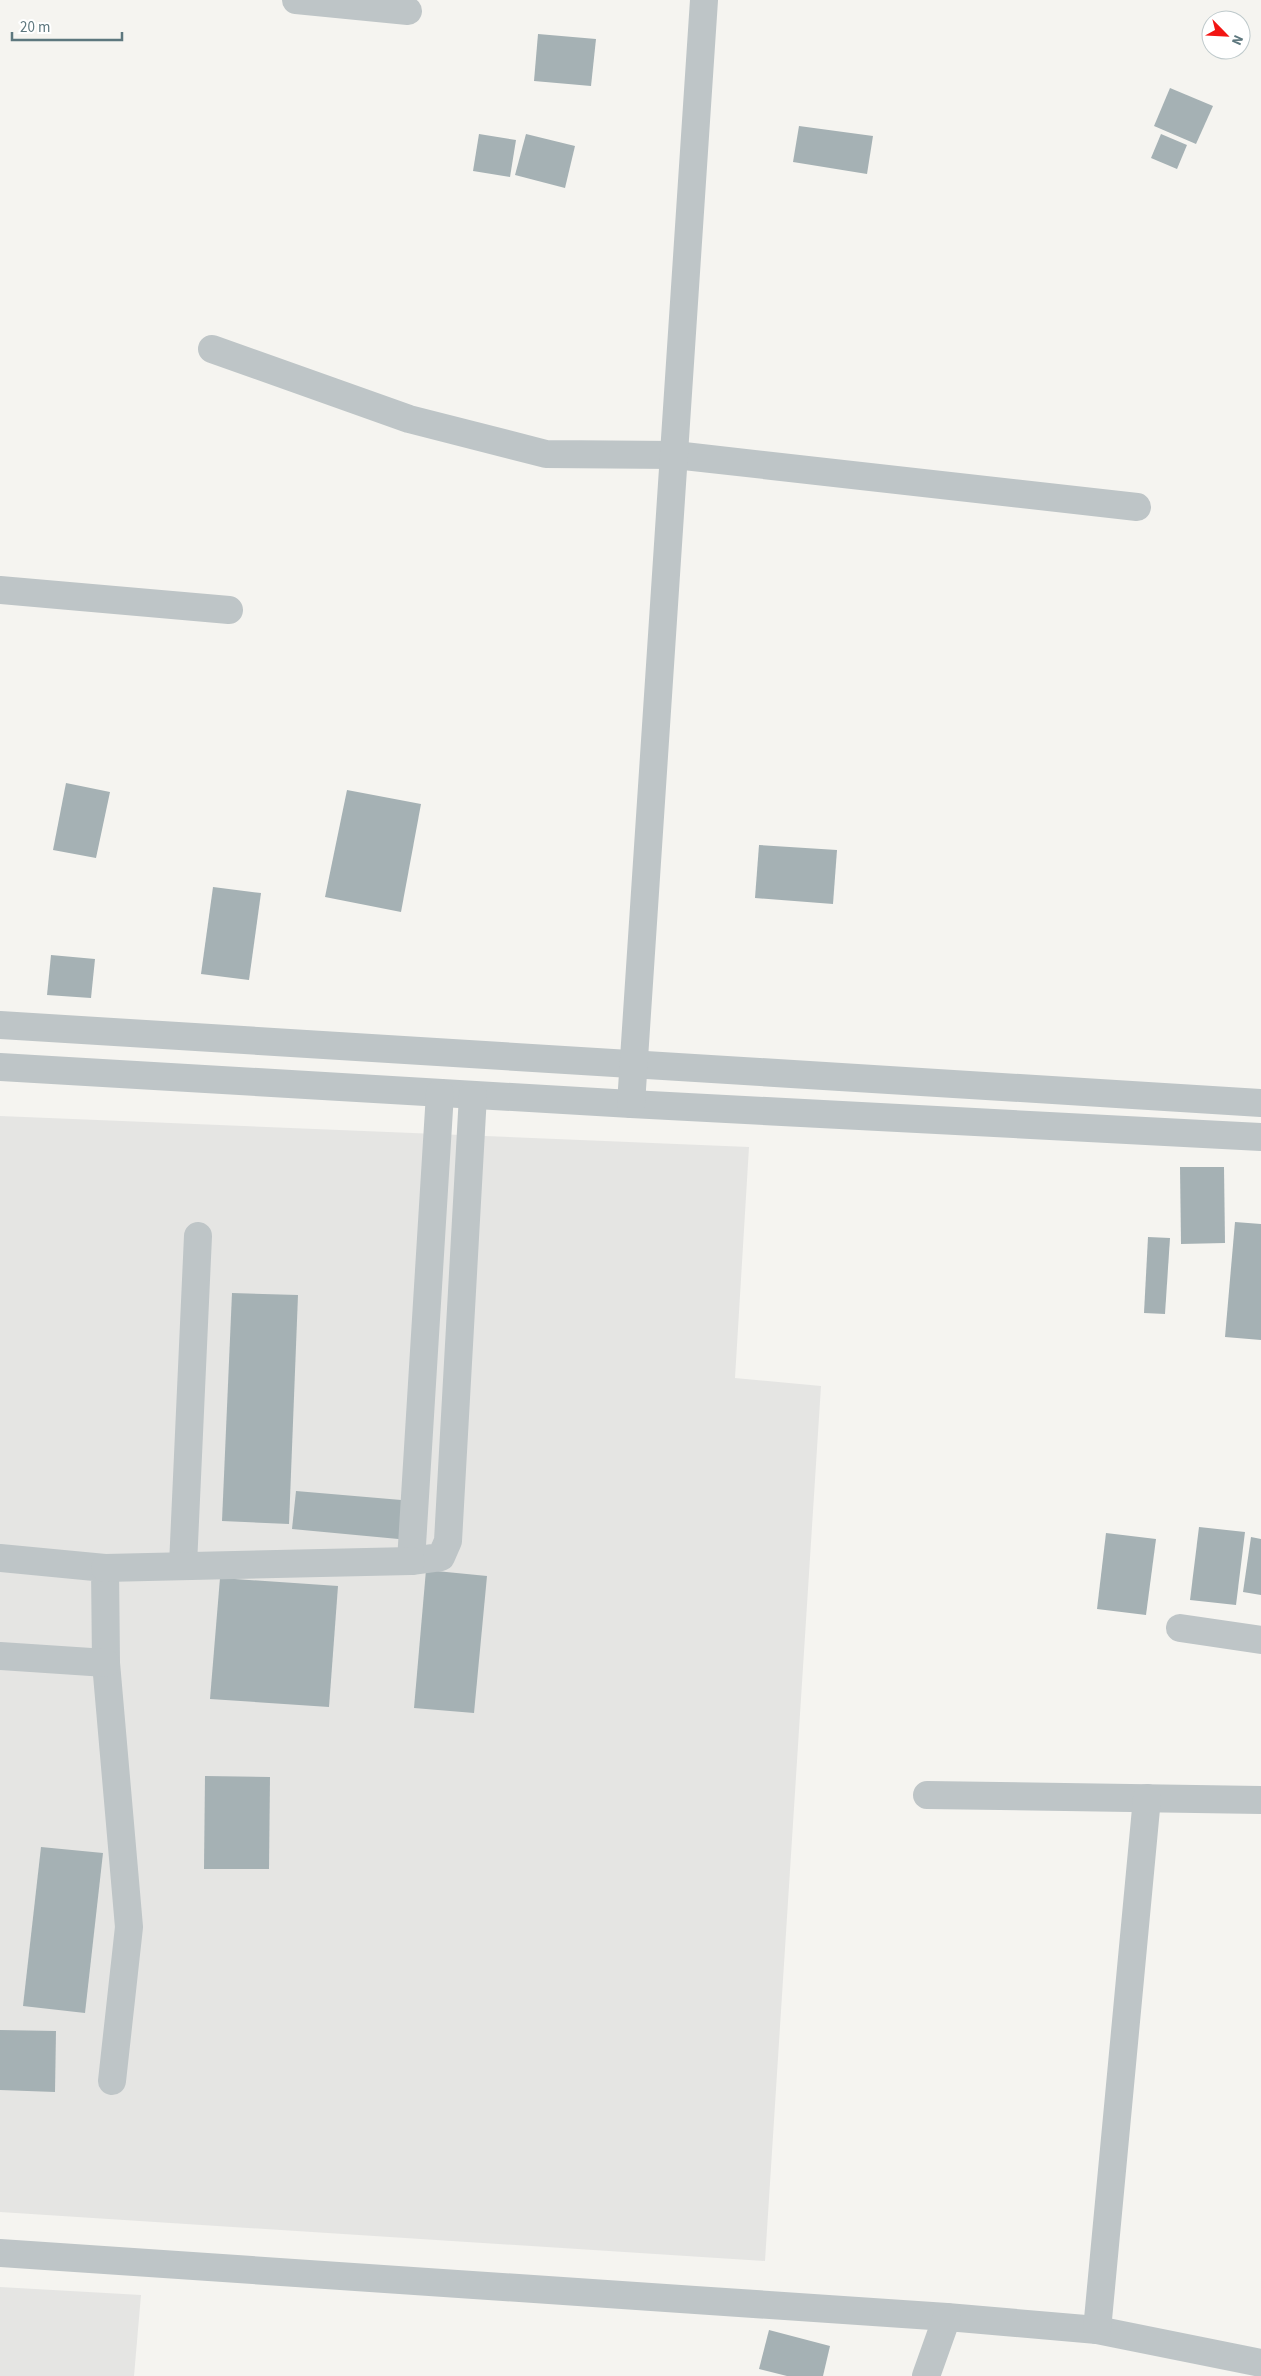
<svg xmlns="http://www.w3.org/2000/svg" width="1261" height="2376" font-family="'Source Sans 3',sans-serif">
<style>
.built{fill:#e5e5e3}
.building{fill:#a5b1b4}
.lines{fill:none;stroke-linecap:round;stroke-linejoin:round}
.minor{stroke:#bec5c7;stroke-width:28}
</style>
<rect width="100%" height="100%" fill="#f5f4f0"/>
<g class="built">
<polygon points="0,1116 749,1147 735,1378 821,1386 765,2261 0,2212"/>
<polygon points="0,2287 141,2295 134,2376 0,2376"/>
</g>
<g class="building">
<polygon points="538,34 596,39 591,86 534,81"/>
<polygon points="1170,88 1213,106 1196,144 1154,126"/>
<polygon points="799,126 873,136 867,174 793,162"/>
<polygon points="479,134 516,140 510,177 473,171"/>
<polygon points="526,134 575,146 565,188 515,175"/>
<polygon points="1161,134 1187,145 1177,169 1151,158"/>
<polygon points="66,783 110,792 96,858 53,850"/>
<polygon points="347,790 421,804 401,912 325,897"/>
<polygon points="759,845 837,850 833,904 755,898"/>
<polygon points="213,887 261,893 249,980 201,974"/>
<polygon points="51,955 95,959 91,998 47,995"/>
<polygon points="1180,1167 1224,1167 1225,1243 1181,1244"/>
<polygon points="1235,1222 1261,1224 1261,1340 1225,1337"/>
<polygon points="1148,1237 1170,1238 1165,1314 1144,1313"/>
<polygon points="232,1293 298,1295 289,1524 222,1521"/>
<polygon points="296,1491 413,1501 409,1540 292,1529"/>
<polygon points="1199,1527 1245,1532 1236,1605 1190,1600"/>
<polygon points="1106,1533 1156,1539 1146,1615 1097,1609"/>
<polygon points="1251,1537 1261,1539 1261,1595 1243,1592"/>
<polygon points="426,1570 487,1576 474,1713 414,1708"/>
<polygon points="220,1578 338,1586 329,1707 210,1699"/>
<polygon points="205,1776 270,1777 269,1869 204,1869"/>
<polygon points="41,1847 103,1853 85,2013 23,2006"/>
<polygon points="0,2030 56,2031 55,2092 0,2090"/>
<polygon points="769,2330 830,2346 823,2376 787,2376 759,2369"/>
</g>
<g class="lines">
<g class="minor">
<polyline points="296,0 408,11"/>
<polyline points="212,349 409,419 546,454 675,455 1137,507"/>
<polyline points="0,590 229,610"/>
<polyline points="0,1025 1261,1103"/>
<polyline points="0,1067 631,1104 1261,1137"/>
<polyline points="440,1093 411,1561 441,1557 448,1541 473,1095"/>
<polyline points="631,1104 704,0"/>
<polyline points="0,1558 105,1568 106,1663 129,1927 112,2081"/>
<polyline points="183,1565 198,1236"/>
<polyline points="105,1568 411,1561"/>
<polyline points="1180,1628 1261,1640"/>
<polyline points="0,1656 106,1663"/>
<polyline points="927,1795 1261,1800"/>
<polyline points="0,2253 947,2317 1097,2330 1261,2363"/>
<polyline points="1097,2330 1147,1798"/>
<polyline points="926,2376 947,2317"/>
</g>
</g>
<g transform="translate(1226 35) rotate(114)"><circle r="24" fill="#ffffff" stroke="#bec9cb"/>
<path d="M0-4L9 19L0 12L-9 19Z" fill="#f21513"/>
<text y="-8" font-size="14" font-weight="bold" text-anchor="middle" fill="#5d777e">N</text>
</g>
<path d="M12 32v8h110v-8" fill="none" stroke="#5d777e" stroke-width="2.5"/>
<text x="20" y="32" font-size="15" fill="#5d777e" stroke="#ffffff" stroke-width="4" paint-order="stroke">20 m</text>
</svg>
